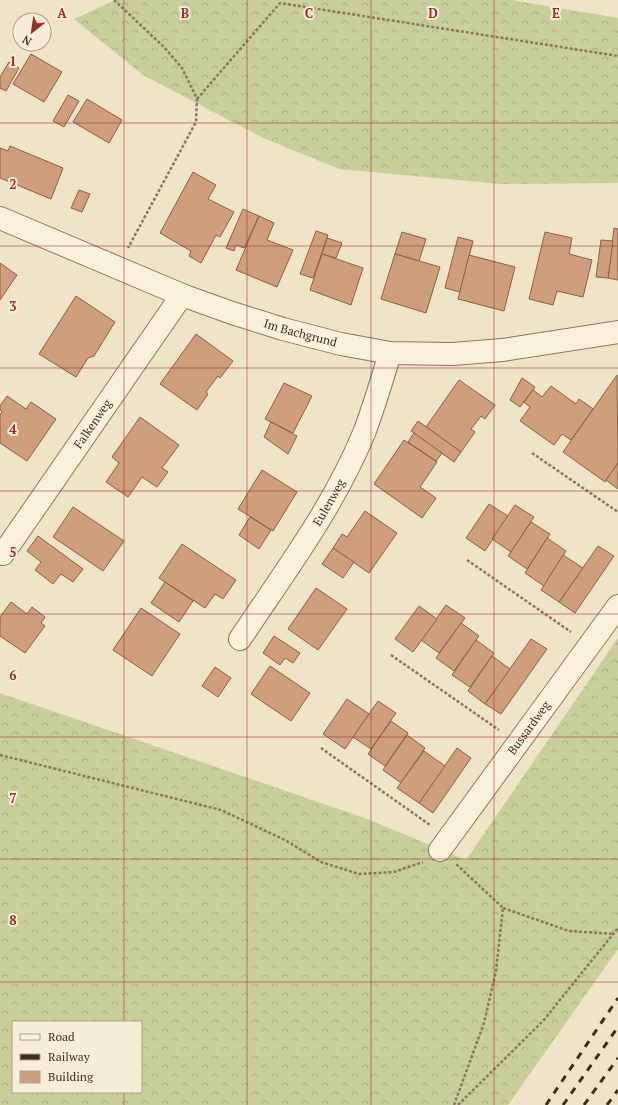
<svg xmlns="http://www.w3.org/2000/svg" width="618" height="1105" font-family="'PT Serif',serif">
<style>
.forest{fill:url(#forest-crowns);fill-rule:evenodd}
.building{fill:#cf9f7d;stroke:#8d5f41}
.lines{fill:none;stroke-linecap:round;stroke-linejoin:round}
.street-casing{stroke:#8d765c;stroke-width:24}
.path{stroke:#8d765c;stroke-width:2.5;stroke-dasharray:3 2;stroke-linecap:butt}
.street{stroke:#faf1dc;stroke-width:22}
.rail{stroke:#3d2e20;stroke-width:3;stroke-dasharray:7 7;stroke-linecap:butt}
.grid{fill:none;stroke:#9e2a2b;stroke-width:1;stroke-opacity:0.55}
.labels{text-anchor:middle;stroke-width:4;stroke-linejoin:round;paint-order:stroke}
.street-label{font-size:12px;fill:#3d2e20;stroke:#f7eed8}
.grid-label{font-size:13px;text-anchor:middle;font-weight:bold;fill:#9e2a2b;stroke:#f7eed8;stroke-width:4;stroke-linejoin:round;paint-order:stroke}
</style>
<defs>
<pattern id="forest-crowns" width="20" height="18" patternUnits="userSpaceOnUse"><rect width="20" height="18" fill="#c9cf9b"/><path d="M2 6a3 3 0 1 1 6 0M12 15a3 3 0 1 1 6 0" fill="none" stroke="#aeb285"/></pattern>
</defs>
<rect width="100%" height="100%" fill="#f0e4c8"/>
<g class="forest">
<polygon points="115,0 512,0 618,18 618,183 500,184 339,169 263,138 143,75 74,19"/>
<path d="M618,638V949L508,1105H0V693L365,818L466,860ZM13,1022H141V1092H13Z"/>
</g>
<g class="building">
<polygon points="31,54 62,72 44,102 13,84"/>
<polygon points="9,62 19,68 6,91 0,88 0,77"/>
<polygon points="68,95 79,101 64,127 53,121"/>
<polygon points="87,99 122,120 109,143 73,122"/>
<polygon points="10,146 63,168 51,199 0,178 0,148 8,151"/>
<polygon points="193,172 216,185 208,199 234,212 220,237 216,235 201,263 189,256 191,251 160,233"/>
<polygon points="79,190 90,194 82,212 71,208"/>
<polygon points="243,209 259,216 244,248 236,245 234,251 226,248"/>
<polygon points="259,216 274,223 267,240 293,250 277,287 236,270"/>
<polygon points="614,228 618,229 618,280 608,278"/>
<polygon points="316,231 328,235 313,278 300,274"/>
<polygon points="402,232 426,239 419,261 395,254"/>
<polygon points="545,232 572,238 569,254 592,260 583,297 557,291 553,305 529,299"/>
<polygon points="458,237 473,241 460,292 445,288"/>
<polygon points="327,238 342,243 336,258 322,254"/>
<polygon points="601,240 613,241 608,278 596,277"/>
<polygon points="322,254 363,268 351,305 310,290"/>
<polygon points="395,254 440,267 426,313 381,299"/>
<polygon points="469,255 515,267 504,311 458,299"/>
<polygon points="0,263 17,275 0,300"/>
<polygon points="76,296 115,322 94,356 88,358 76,377 39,354"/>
<polygon points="196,334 233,361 220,378 218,376 206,392 208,394 197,410 160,384"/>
<polygon points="617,375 618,463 605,482 563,452"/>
<polygon points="522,378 535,387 520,407 510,400"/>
<polygon points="459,380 495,405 485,419 481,416 471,429 475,432 461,452 426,427"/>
<polygon points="284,383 312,396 293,433 265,419"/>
<polygon points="551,386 576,404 579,399 593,409 571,440 562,434 554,445 520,421 530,407 524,402 533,390 542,397"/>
<polygon points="7,396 26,409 31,402 56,419 27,461 0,443 0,415 2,412 0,410 0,406"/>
<polygon points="140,417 179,445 162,468 168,472 157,487 142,477 128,497 106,482 119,463 112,457"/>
<polygon points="418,421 461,452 454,462 411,431"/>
<polygon points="271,422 297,436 288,454 264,437"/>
<polygon points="414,433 442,453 436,461 408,442"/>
<polygon points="404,440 437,462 420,487 436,498 422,518 374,484"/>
<polygon points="618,463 618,489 606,480"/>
<polygon points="262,470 297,492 273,531 238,509"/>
<polygon points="489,504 508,516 485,551 466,538"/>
<polygon points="515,505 534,517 511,552 492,539"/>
<polygon points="73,507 124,541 103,571 53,537"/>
<polygon points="365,511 397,533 369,573 333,548 342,534 347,537"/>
<polygon points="250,517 271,530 259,549 239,535"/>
<polygon points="531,522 550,534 527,569 508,556"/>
<polygon points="38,536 83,569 73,582 61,574 53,584 35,570 41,562 27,551"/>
<polygon points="547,538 566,551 544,586 525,573"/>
<polygon points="182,544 236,580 223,599 215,594 205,608 159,578"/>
<polygon points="598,546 614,556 575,613 559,602"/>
<polygon points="333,548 354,562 343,578 322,564"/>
<polygon points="563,555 583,568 559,602 541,590"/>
<polygon points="165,582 193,601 179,622 151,603"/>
<polygon points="316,588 347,609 318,650 288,629"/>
<polygon points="11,602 27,614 32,607 45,617 41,623 45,626 25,653 0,636 0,617"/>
<polygon points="446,605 465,618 439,653 421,640"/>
<polygon points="419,606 437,619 413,652 395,639"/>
<polygon points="141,608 180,634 152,676 113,650"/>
<polygon points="461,623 479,636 454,671 436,658"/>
<polygon points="274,636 300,653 293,663 285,658 280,665 263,653"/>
<polygon points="531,639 547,649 501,714 485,704"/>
<polygon points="476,640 494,653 470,687 452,675"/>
<polygon points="492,656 510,669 485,704 468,691"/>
<polygon points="270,666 310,693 291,721 251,694"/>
<polygon points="215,667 231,678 218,697 202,686"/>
<polygon points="347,699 369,714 345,749 323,734"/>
<polygon points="378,701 396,713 371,749 353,737"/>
<polygon points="391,721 408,733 385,766 368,754"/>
<polygon points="407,735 425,748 401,783 383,770"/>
<polygon points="457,748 471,758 433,813 419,803"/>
<polygon points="424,751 445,766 419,803 397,788"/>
</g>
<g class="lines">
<g class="street-casing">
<g id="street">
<path id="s1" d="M0,218L182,295L232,313L283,329L341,344L390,353L452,354L503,350L618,332"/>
<path id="s2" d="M3,554L182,295"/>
<path id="s3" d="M240,639C284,573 333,508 364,433C374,407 382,380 390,353"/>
<path id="s4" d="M440,850L618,606"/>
</g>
</g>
<g class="path">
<polyline points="114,0 164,47 182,68 197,99 196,122 128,248"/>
<polyline points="197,99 280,3 618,56"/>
<polyline points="532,453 618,512"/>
<polyline points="467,560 571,632"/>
<polyline points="391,655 499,730"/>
<polyline points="321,748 430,825"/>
<polyline points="0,755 221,810 285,840 321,862 359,874 394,872 423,862"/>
<polyline points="503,908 569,931 614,934"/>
<polyline points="454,1105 484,1023 496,971 503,908 456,864"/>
<polyline points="458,1105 543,1021 618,928"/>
</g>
<use href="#street" class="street"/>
<g class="rail">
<polyline points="546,1105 618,998"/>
<polyline points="563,1105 618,1027"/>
<polyline points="584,1105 618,1058"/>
<polyline points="607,1105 618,1090"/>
</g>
</g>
<path class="grid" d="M124,0V1022M247,0V1105M371,0V1105M494,0V1105M0,123H618M0,246H618M0,368H618M0,491H618M0,614H618M0,737H618M0,859H618M0,982H618M124,1092V1105"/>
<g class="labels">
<g class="street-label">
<text dy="4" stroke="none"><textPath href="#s1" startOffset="322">Im Bachgrund</textPath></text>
<text dy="4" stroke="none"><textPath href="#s2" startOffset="158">Falkenweg</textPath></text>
<text dy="4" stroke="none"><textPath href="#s3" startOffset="163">Eulenweg</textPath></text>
<text dy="4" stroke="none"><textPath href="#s4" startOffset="151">Bussardweg</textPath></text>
</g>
</g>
<g class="grid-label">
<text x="62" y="18">A</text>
<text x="185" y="18">B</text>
<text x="309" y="18">C</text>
<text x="433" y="18">D</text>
<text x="556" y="18">E</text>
<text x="13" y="66">1</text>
<text x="13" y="189">2</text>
<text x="13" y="311">3</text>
<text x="13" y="434">4</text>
<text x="13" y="557">5</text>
<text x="13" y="680">6</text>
<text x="13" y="803">7</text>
<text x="13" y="925">8</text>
</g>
<rect x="12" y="1021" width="130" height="72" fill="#f7eed8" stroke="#ada18e"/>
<rect x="20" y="1034" width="20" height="6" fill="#faf1dc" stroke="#ada18e"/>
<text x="48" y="1041" font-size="12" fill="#3d2e20">Road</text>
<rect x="20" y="1054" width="20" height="6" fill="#3d2e20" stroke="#ada18e"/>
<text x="48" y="1061" font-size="12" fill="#3d2e20">Railway</text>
<rect x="20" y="1071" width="20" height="12" fill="#cf9f7d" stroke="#ada18e"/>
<text x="48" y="1081" font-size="12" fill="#3d2e20">Building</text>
<g transform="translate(32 32) rotate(210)"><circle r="19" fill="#f7eed8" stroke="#ada18e"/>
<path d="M0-3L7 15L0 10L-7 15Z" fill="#9e2a2b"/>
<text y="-6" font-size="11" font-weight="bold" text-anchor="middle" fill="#3d2e20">N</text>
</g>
</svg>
